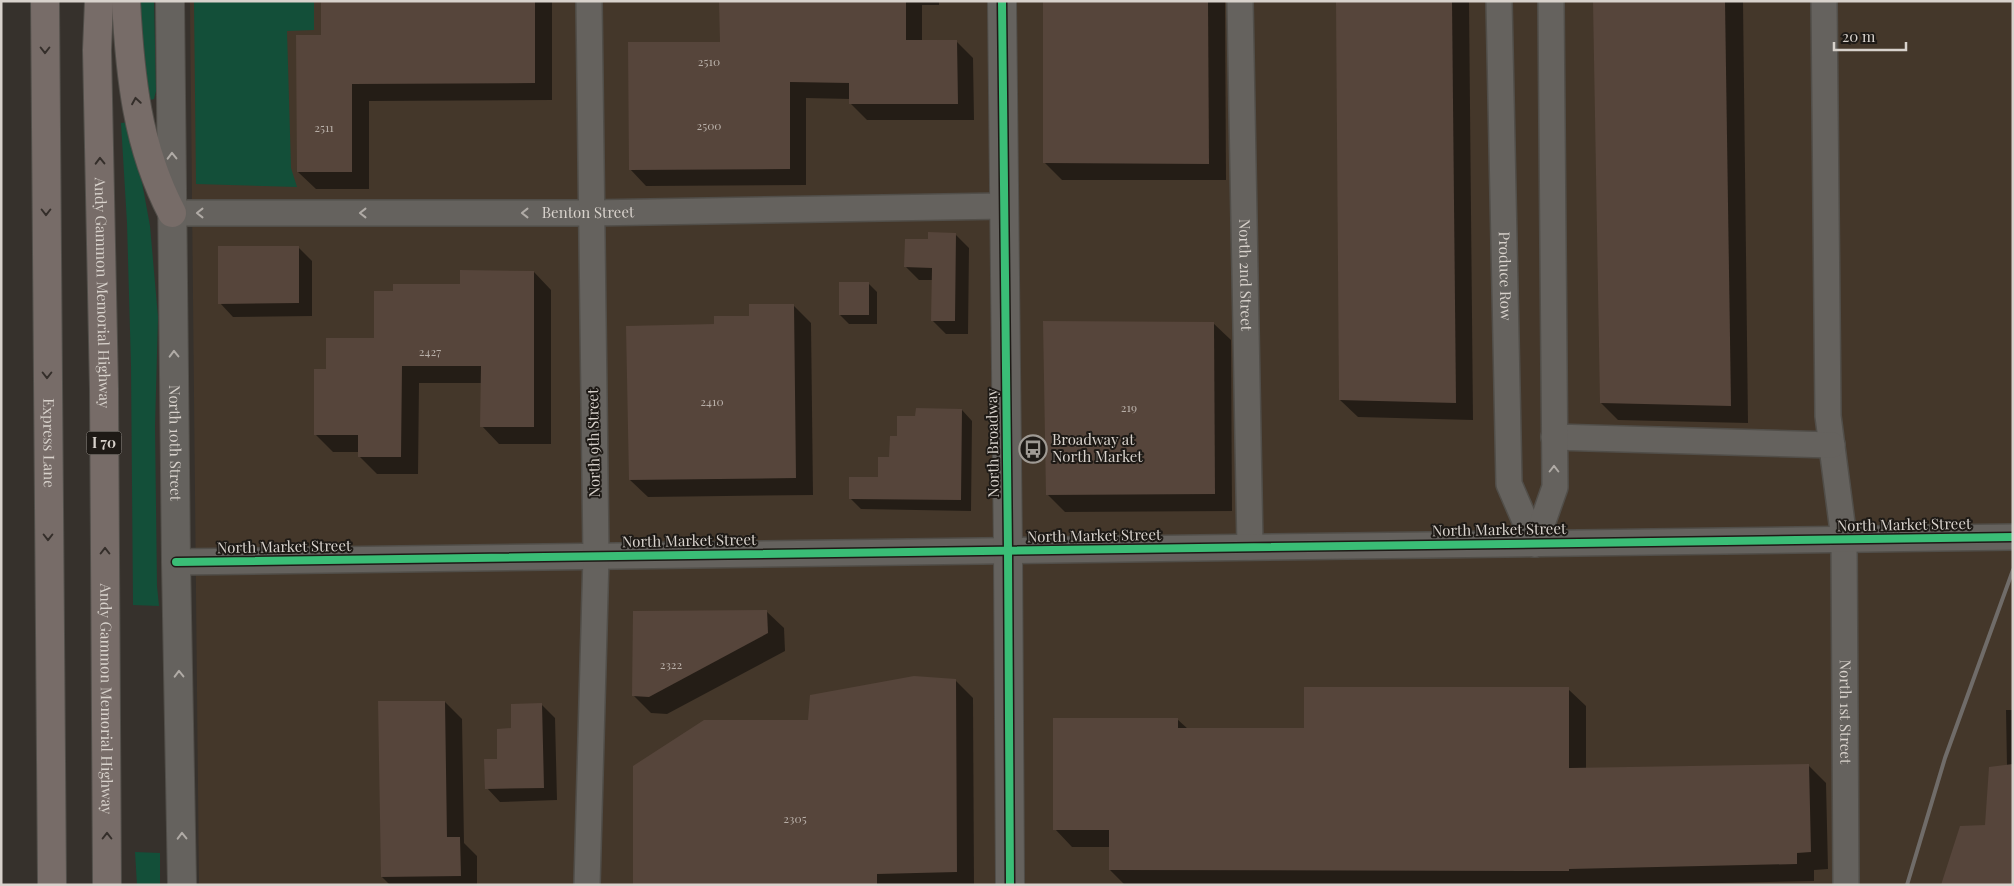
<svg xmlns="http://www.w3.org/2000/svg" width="2014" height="886" font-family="'Playfair Display',serif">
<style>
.industrial{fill:#44372a}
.green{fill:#134f39}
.shadow{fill:#0007}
.building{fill:#56453b}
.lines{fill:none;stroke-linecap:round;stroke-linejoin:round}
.minor-casing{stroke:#514e49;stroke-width:28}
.tertiary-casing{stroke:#514e49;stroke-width:30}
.secondary-casing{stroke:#514e49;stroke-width:30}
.motorway-casing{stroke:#514e49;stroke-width:30}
.minor{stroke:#65625e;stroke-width:25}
.tertiary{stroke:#65625e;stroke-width:28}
.secondary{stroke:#65625e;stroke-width:28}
.motorway{stroke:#776c68;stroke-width:28}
.rail{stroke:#706c69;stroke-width:4}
.cycleway-casing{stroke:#1e1a16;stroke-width:11}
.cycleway{stroke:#3abd76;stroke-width:8}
.oneway{stroke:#342e2a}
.oneway2{stroke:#b0aba6}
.labels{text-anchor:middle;stroke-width:4;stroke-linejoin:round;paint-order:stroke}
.number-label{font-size:12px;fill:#b8afa8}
.shield{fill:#1e1a16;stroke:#a09b95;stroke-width:1}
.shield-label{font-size:14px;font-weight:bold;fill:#d8d2cc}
.street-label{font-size:15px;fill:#d8d2cc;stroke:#1e1a16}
.poi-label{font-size:15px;fill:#d8d2cc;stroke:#1e1a16;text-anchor:start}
</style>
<rect width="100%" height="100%" fill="#36312c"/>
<polygon class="industrial" points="190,1 2013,1 2013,885 199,885"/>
<g class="green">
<polygon points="137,1 154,1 156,91 154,99 146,101"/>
<polygon points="194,1 314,1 314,30 287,31 291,168 297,187 196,184"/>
<polygon points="131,122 150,226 158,317 155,426 157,586 159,606 133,605 131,366 127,223 121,123"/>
<polygon points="135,852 160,853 160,885 137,885"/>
</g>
<g class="shadow">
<polygon points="322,1 552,1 552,100 369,101 369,189 316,189 298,172 322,36"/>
<polygon points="721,1 939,1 939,5 922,5 922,42 957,42 973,58 974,120 867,120 850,103 850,99 806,98 806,185 646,186 630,169 721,43"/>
<polygon points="1045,1 1225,1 1226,180 1062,180 1045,163"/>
<polygon points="1337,1 1469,1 1473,420 1358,417 1340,400"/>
<polygon points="1594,1 1743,1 1748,423 1618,420 1601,403"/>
<polygon points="955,234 969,248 968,334 946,334 932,320 933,280 919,280 906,267 929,241"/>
<polygon points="298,247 312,261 312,316 233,317 220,303"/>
<polygon points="534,272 551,290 551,444 499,444 482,426 482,383 419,383 418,474 377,474 359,456 359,452 333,452 315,434 327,371 462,286"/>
<polygon points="868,283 877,292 877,324 849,324 840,315"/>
<polygon points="793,305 811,323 813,495 648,497 630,480 715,326"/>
<polygon points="1213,323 1231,340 1232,511 1065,512 1047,494"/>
<polygon points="962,410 972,421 971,511 861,509 850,498 879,478 891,459 898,437 917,418"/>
<polygon points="766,611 784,628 785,651 667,714 651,713 634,696"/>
<polygon points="955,680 973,698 974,885 635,885 809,721"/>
<polygon points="1568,689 1586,706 1586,769 1808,765 1826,783 1828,869 1814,870 1814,881 1629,885 1125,885 1110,870 1110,847 1072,847 1055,829 1177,719 1188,729 1306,730"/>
<polygon points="445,702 462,719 464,843 477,856 477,885 390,885 382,877"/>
<polygon points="541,704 555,718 557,800 500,802 487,788 499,760 512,729"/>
<polygon points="2006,710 2013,710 2013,885 1986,827 2007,766"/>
</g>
<g class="building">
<polygon points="321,1 535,1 535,83 352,84 352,172 297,172 296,35 321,35"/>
<polygon points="719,1 906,1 906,40 957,40 958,104 849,104 849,83 790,82 790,169 629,170 628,42 720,42"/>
<polygon points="1043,1 1208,1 1209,164 1043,163"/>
<polygon points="1336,1 1452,1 1456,403 1339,400"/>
<polygon points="1593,1 1725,1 1731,406 1600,403"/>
<polygon points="928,232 956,233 955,321 931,321 932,268 904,267 905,239 928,239"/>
<polygon points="218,246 299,246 299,303 218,304"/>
<polygon points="460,270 534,271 534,427 480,427 481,366 402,366 401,457 358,457 358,435 314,435 314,369 326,369 326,338 374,338 374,291 393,291 393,284 460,284"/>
<rect x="839" y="282" width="30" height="33"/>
<polygon points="749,304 794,304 796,478 629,480 626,326 714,324 714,316 749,316"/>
<polygon points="1043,321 1214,322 1215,494 1046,495"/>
<polygon points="916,408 962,409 961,500 849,499 849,477 878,477 878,457 889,457 890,436 897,436 897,416 915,416"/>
<polygon points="767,610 768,633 649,697 632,696 633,611"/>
<polygon points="914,676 956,679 957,872 877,874 877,885 633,885 633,766 704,720 808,720 810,695"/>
<polygon points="1304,687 1569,687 1569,768 1809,764 1811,852 1797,853 1797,864 1569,869 1569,871 1109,870 1109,830 1053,830 1053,718 1178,718 1178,728 1304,728"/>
<polygon points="378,701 445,701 447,837 460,837 461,876 381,877"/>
<polygon points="542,703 544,788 485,789 484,759 497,759 497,729 511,728 511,704"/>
<polygon points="2013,764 2013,885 1941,885 1960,826 1985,825 1989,767"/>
</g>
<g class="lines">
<g class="minor-casing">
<g id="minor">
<path id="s1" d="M1240,1L1250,547"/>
<path id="s2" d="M1499,1L1509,484L1535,544"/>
<path id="s3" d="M1824,1L1828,416L1844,539L1846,885"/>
<path id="s4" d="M172,213H592L1004,206"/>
<polyline points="1554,437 1832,445"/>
<polyline points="1535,544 1555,487 1551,1"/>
<polyline points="176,562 2013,537"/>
<polyline points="587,885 596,556 589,1"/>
</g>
</g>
<g class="tertiary-casing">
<g id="tertiary">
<path id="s5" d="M170,1L176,562L182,885"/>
</g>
</g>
<g class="secondary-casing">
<polyline id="secondary" points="1002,1 1008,551 1010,885"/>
</g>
<g class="motorway-casing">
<g id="motorway">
<path id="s6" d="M45,1L52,885"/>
<path id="s7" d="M99,1L97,50L104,389L107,885"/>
<path d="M126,1C130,76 137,146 172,213"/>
</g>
</g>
<use href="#minor" class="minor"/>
<use href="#tertiary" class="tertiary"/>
<use href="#secondary" class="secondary"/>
<use href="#motorway" class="motorway"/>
<polyline class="rail" points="1907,885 1945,758 2013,570"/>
<g class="cycleway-casing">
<g id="cycleway">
<polyline points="1002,1 1008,551 1010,885"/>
<polyline points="176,562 2013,537"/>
</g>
</g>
<use href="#cycleway" class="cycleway"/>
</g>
<defs><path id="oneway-chevron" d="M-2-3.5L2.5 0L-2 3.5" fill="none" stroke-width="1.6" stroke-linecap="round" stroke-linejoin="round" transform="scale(1.25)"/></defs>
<g class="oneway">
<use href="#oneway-chevron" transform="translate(45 50) rotate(90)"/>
<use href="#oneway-chevron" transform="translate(136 101) rotate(-99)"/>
<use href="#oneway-chevron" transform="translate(100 161) rotate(-91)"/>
<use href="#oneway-chevron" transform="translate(46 212) rotate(90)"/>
<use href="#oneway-chevron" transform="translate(47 375) rotate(90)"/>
<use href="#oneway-chevron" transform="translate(48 537) rotate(90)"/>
<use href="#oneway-chevron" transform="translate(105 551) rotate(-90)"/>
<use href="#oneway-chevron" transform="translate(107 836) rotate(-90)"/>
</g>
<g class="oneway2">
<use href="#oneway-chevron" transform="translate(172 156) rotate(-91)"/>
<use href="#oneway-chevron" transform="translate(200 213) rotate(-180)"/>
<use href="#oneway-chevron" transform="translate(363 213) rotate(180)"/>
<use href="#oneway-chevron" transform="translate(525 213) rotate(180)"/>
<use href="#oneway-chevron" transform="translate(174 354) rotate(-91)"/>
<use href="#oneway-chevron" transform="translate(1554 469) rotate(-90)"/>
<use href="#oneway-chevron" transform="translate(179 674) rotate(-91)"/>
<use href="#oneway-chevron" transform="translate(182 836) rotate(-91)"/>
</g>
<defs>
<g id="bus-ring" transform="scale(1.4375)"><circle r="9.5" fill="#1e1a16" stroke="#9f9a94" stroke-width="1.5"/><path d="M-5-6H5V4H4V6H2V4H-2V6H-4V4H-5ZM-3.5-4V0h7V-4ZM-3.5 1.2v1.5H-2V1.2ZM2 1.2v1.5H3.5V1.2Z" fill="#9f9a94"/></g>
</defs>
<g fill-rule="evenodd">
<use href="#bus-ring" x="1033" y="449"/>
</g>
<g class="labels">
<g class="number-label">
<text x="709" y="66">2510</text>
<text x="709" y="130">2500</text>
<text x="324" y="132">2511</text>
<text x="430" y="356">2427</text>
<text x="712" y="406">2410</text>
<text x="1129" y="412">219</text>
<text x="671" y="669">2322</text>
<text x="795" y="823">2305</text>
</g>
<rect class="shield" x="86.5" y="431.5" width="35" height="23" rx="4"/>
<g class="shield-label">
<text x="104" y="448">I 70</text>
</g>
<g class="street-label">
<text dy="5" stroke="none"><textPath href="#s4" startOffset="416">Benton Street</textPath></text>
<text dy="5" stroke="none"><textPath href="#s1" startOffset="274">North 2nd Street</textPath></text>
<text dy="5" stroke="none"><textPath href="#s2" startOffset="275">Produce Row</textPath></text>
<text dy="5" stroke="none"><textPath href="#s7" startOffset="292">Andy Gammon Memorial Highway</textPath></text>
<text dy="5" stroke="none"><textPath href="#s6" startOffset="442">Express Lane</textPath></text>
<text dy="5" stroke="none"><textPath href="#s5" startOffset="442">North 10th Street</textPath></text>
<text transform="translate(594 443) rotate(-91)" y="5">North 9th Street</text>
<text transform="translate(993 443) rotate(-91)" y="5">North Broadway</text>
<text transform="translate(1904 525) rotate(-1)" y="5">North Market Street</text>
<text transform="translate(1499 530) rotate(-1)" y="5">North Market Street</text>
<text transform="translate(1094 536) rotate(-1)" y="5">North Market Street</text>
<text transform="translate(689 541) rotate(-1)" y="5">North Market Street</text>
<text transform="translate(284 547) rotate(-1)" y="5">North Market Street</text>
<text dy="5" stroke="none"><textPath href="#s7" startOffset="698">Andy Gammon Memorial Highway</textPath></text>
<text dy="5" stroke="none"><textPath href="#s3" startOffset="712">North 1st Street</textPath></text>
</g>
<g class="poi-label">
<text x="1052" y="445">Broadway at<tspan x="1052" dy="17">North Market</tspan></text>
</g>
</g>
<rect width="2014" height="886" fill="none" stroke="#d8d2cc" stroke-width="5"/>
<path d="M1834 42v8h72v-8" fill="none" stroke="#d8d2cc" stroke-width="2.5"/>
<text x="1842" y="42" font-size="15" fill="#d8d2cc" stroke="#1e1a16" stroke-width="4" paint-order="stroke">20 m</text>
</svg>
